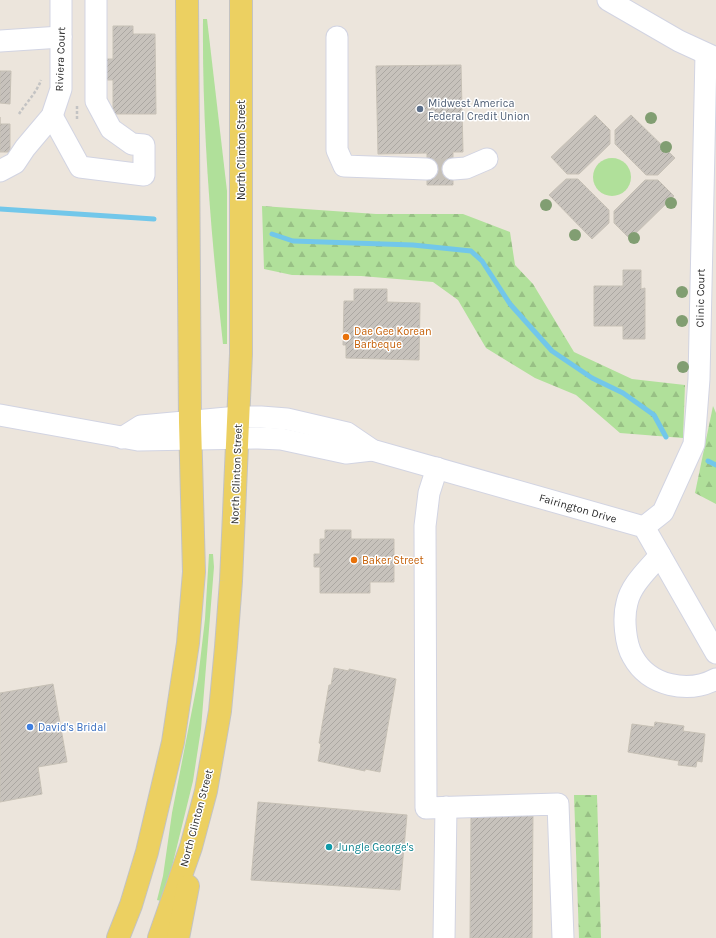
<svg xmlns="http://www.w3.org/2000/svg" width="716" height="938" font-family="Karla,sans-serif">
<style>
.grass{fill:#b0e09a}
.forest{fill:url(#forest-firs)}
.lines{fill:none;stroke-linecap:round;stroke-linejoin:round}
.stream{stroke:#72c7ea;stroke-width:5}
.building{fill:url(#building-hatch);stroke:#c7c1b6}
.minor-tunnel{stroke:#c5c0b8;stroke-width:21;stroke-dasharray:21 10;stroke-linecap:butt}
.minor-casing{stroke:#d2d4e2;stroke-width:23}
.major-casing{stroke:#c3c3c3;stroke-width:24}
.path{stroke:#c3c3c3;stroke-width:2.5;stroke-dasharray:3 2;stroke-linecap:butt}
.minor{stroke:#fff;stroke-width:21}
.major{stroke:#ecd061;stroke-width:22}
.tree{fill:#819e72}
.service-dot{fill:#5c6f8a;stroke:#fff;stroke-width:1.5}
.food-dot{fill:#e8710a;stroke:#fff;stroke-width:1.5}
.shop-dot{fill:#3f7fe0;stroke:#fff;stroke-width:1.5}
.culture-dot{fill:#0f9aa8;stroke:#fff;stroke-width:1.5}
.labels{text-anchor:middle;stroke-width:3;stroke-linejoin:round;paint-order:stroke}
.street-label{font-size:11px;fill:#2a2a2a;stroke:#fff}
.service-label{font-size:11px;fill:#4e5e75;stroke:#fff;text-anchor:start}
.food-label{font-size:11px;fill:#c56008;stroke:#fff;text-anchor:start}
.shop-label{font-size:11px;fill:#366cbe;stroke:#fff;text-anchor:start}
.culture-label{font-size:11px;fill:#0d838f;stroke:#fff;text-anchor:start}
</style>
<defs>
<pattern id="forest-firs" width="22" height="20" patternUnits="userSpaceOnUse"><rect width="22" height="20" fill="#b0e09a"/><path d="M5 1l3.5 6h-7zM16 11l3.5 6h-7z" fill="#98c085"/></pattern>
<pattern id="building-hatch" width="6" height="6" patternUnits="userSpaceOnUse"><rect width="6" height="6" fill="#c7c2bc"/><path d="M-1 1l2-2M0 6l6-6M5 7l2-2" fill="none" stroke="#aba7a2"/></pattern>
</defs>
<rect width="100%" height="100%" fill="#ece5dc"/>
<g class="grass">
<path d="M203,19H207L227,191V344H223C211,236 202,128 203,19Z"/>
<circle cx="612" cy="177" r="19"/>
<polygon points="209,554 213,554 214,567 201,729 193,781 168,883 161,901 157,900 163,876 172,813 198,679 205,619"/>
</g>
<g class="forest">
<polygon points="262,206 376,214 463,214 510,232 515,265 533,284 574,352 632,379 685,385 683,438 620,433 576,395 535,378 486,348 458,300 433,282 361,276 292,275 264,269"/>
<polygon points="713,406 716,413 716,504 695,493"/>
<polygon points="574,795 597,795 601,938 579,938"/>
</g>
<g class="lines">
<g class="stream">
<polyline points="0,209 154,219"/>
<polyline points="272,234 293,241 413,245 471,251 482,261 510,304 552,351 592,378 623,393 654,415 666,437"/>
<polyline points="708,461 716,465"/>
</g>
</g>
<g class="building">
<polygon points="113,26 133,26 133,34 155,34 156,114 113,114 113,80 102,80 102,59 113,59"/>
<polygon points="461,65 463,152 453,152 453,185 427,185 427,153 378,154 376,66"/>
<polygon points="0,71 11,71 10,104 0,103"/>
<polygon points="595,115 610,130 610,144 579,174 567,174 551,157"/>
<polygon points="631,115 675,158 658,175 646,175 615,144 615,130"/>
<polygon points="0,117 0,124 10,124 10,152 0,152"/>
<polygon points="566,179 578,179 609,210 609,223 592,239 549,195"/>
<polygon points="645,180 658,180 674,196 630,239 614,223 614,211"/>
<polygon points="623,270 641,270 641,289 645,288 645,339 623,339 623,326 594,326 594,286 623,286"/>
<polygon points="354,289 387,289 387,302 420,303 419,360 346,358 346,345 343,345 344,301 354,301"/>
<polygon points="325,530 351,530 351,539 394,539 394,582 370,582 370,593 320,593 320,567 314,567 314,554 320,554 320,539 325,539"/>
<polygon points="334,668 349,671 349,669 396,679 380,772 365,769 365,771 318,761 321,744 319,743 329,685 331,685"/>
<polygon points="53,684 67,762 38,767 42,794 0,802 0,693"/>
<polygon points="655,722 684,726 683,731 705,734 702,762 697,761 696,767 678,765 679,761 628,752 632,724 654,727"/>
<polygon points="258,802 407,815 400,890 251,880"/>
<polygon points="471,812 533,812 532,938 470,938"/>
</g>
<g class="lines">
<polyline class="minor-tunnel" points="427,169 453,169"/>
<g class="minor-casing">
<g id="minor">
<polyline points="608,0 679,41 716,58"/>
<polyline points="337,37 337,150 344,166 427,169"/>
<polyline points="0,41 61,37"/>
<polyline points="52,116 80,167 144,175 144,145 132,144 111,129 96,101 96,0"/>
<polyline points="453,169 466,168 487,159"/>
<polyline points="0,171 15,163 25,148 52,116 61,89 61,0"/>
<polyline points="0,415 138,440 258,438 281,439 346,453 372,450"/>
<polyline points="122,438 141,426 238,417 261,417 287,419 347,433 372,450 644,527 716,653"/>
<polyline points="437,468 429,493 425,526 426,808 558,804 563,938"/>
<polyline points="644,527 663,512 694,444 699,379 706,54"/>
<path d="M660,555C649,569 631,584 627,603C623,617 625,644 633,657C649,686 688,694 716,679"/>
<polyline points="444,938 446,807"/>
</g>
</g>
<g class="major-casing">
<g id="major">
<polyline points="118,938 131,905 147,852 173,742 188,643 194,572 190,422 187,0"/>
<polyline points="159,938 191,847 206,791 220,711 226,647 231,581 241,354 241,0"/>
<polyline points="178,938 188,886"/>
</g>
</g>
<g class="path">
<polyline points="77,106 77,121"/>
<path d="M19,114C26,103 37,92 41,80"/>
</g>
<use href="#minor" class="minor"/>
<use href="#major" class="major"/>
</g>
<g class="tree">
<circle cx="651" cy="118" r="6"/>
<circle cx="666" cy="147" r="6"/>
<circle cx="671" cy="203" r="6"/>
<circle cx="546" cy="205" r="6"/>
<circle cx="575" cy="235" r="6"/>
<circle cx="634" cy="238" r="6"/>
<circle cx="682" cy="292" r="6"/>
<circle cx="682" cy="321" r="6"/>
<circle cx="683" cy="367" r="6"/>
</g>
<circle class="service-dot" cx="420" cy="109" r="4"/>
<g class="food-dot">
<circle cx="346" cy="337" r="4"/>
<circle cx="354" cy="560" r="4"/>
</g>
<circle class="shop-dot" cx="30" cy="727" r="4"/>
<circle class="culture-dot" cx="329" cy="847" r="4"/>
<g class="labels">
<g class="street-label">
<text transform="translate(60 59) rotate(-88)" y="4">Riviera Court</text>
<text transform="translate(241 150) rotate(-90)" y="4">North Clinton Street</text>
<text transform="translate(700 298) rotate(-89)" y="4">Clinic Court</text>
<text transform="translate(236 474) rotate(-88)" y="4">North Clinton Street</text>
<text transform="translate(578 508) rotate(16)" y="4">Fairington Drive</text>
<text transform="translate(196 818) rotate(-75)" y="4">North Clinton Street</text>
</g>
<g class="service-label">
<text x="428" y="107">Midwest America<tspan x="428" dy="13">Federal Credit Union</tspan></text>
</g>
<g class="food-label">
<text x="354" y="335">Dae Gee Korean<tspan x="354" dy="13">Barbeque</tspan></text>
<text x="362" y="564">Baker Street</text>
</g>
<g class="shop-label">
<text x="38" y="731">David's Bridal</text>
</g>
<g class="culture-label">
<text x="337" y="851">Jungle George's</text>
</g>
</g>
</svg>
